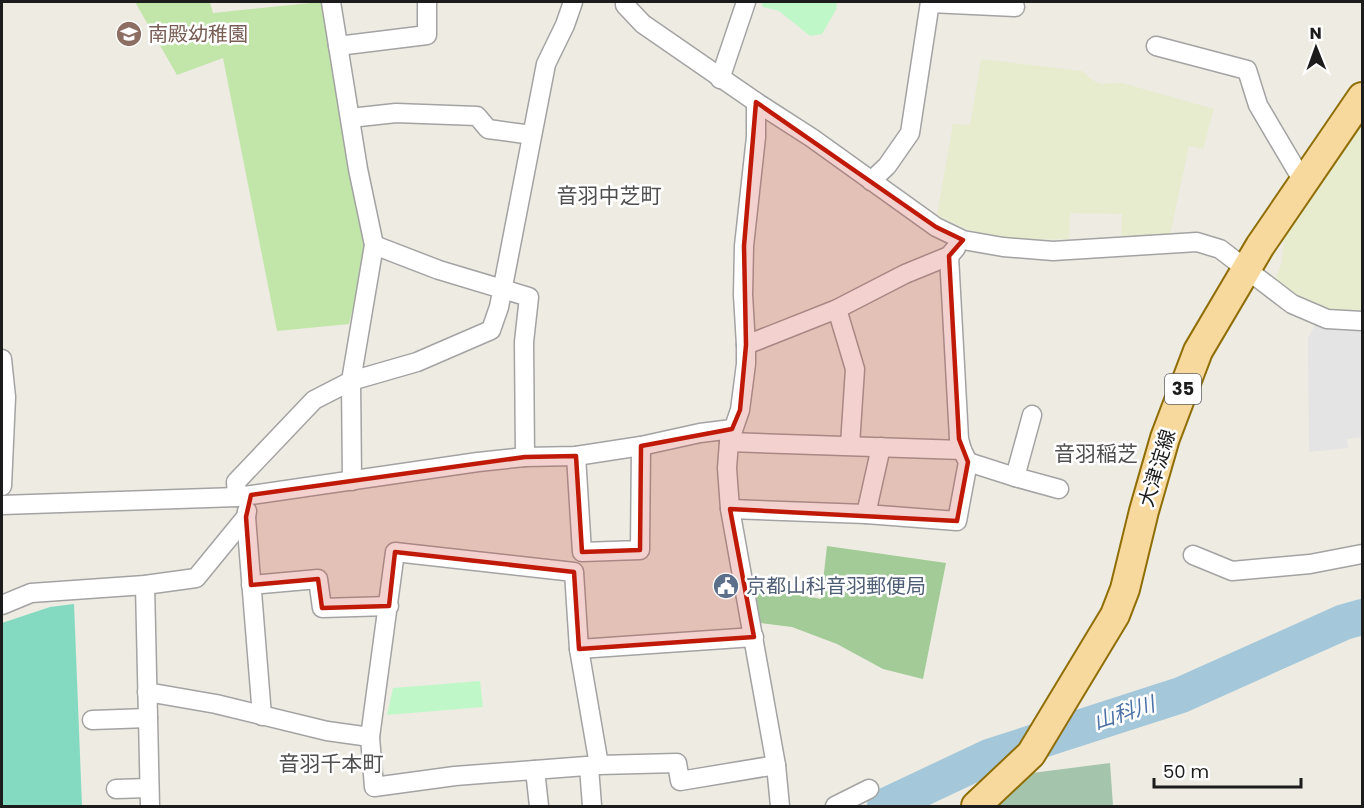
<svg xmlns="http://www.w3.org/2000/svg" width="1364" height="808" font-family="Poppins,'Noto Sans JP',sans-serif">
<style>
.farmland{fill:#e7ecce}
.grass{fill:#c2e6a9}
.forest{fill:#a2cb98}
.cemetery{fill:#a4c5ac}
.park{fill:#c0f7c9}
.pitch{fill:#83dac1}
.parking{fill:#e4e4e4}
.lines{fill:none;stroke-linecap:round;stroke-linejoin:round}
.river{stroke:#a4c8da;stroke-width:36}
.minor-casing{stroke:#a3a3a3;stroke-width:21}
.primary-casing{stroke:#8f6e06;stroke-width:32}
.minor{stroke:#fff;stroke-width:18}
.primary{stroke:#f8d99d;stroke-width:28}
.marked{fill:#c11908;fill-opacity:0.2;stroke:#c11908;stroke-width:4.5;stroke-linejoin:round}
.labels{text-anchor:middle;stroke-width:5;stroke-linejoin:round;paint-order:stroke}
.shield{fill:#fff;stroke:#606060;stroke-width:1.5}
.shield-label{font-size:18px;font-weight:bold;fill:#1c1c1c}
.education-label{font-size:20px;fill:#785e54;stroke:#fff;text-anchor:start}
.street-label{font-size:20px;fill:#1c1c1c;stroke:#fff}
.service-label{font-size:20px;fill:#4e5e75;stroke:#fff;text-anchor:start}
.neighbourhood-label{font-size:21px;fill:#4f4f4f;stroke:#fff}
.water-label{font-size:21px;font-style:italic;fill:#4d72a8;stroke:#fff}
</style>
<rect width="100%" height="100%" fill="#edebe2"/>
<g class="farmland">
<polygon points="981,59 1082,71 1091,79 1100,84 1122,83 1214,109 1203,149 1189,146 1170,235 1121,238 1122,214 1070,213 1069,239 1025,240 991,236 966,229 937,215 953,124 970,125"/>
<polygon points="1362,114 1362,315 1328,314 1300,299 1274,282 1282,262 1285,226"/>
</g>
<polygon class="grass" points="135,2 210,2 213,13 321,2 369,244 349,324 277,331 223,58 177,75"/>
<polygon class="forest" points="827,546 946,563 923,679 883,669 837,644 792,627 760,623 755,586 821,599"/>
<polygon class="cemetery" points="1110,763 1113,806 998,806 1032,773"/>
<g class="park">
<polygon points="761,2 837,2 836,10 822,34 810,36 779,11 763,7"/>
<polygon points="480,681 483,707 387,715 393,688"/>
</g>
<polygon class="pitch" points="74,604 82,806 2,806 2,623 50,607"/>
<polygon class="parking" points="1316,324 1362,328 1362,437 1347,439 1348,448 1309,452 1308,338"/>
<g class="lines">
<polyline class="river" points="885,806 989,757 1181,695 1344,622 1362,617"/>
<g class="minor-casing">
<g id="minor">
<polyline points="331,2 358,169 374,245 351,381 352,481"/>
<polyline points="625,2 625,5 643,24 756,102 756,137 744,246 743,295 746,345 746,364 740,410 729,442 727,468 730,509 776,765 780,806"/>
<polyline points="930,3 1015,7"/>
<polyline points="338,46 427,35 427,2"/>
<polyline points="1156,46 1247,70 1258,105 1304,183"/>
<polyline points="720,79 746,2"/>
<polyline points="756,102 812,138 936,227 963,240 1003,247 1053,251 1197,242 1220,249 1292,304 1327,319 1362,321"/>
<polyline points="350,118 396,113 477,116 488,129 532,135"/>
<polyline points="871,181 887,166 910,133 930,2"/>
<polyline points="374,245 439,270 529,297 524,342 525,457"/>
<polyline points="837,309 855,369 850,445"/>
<polyline points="746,345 837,309 905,274 949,256 956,248"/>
<polyline points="2,359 6,397 2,486"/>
<polyline points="729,442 962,450"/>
<polyline points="576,456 582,552 640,550 641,446"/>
<polyline points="968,462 1015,477 1059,489"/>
<polyline points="1015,477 1032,415"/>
<polyline points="237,497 236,482 314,400 351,381 417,362 491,330 499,307 546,64 565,25 573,2"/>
<polyline points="2,505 237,497 478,462 525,457 576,456 641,446 700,433 732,429"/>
<polyline points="730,509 866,514 957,521 968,462 962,450 959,439 949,256"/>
<polyline points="247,511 246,517 262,716"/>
<polyline points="866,514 881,447"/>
<polygon points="395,552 574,572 579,649 599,765 455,776 374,787 370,737"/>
<polyline points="1193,555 1232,571 1310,564 1362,554"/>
<polyline points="145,585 150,806"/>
<polyline points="251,585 318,579 322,608 389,606"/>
<polyline points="2,605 31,593 145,585 196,578 246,517"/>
<polyline points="579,649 754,637"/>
<polyline points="147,692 216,704 327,731 370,737"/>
<polyline points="92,720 148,718"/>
<polyline points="599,765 677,763 680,781 776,765"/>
<polyline points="589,767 592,806"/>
<polyline points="535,770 539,806"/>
<polyline points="116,789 149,788"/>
<polyline points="835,806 869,789"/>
</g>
</g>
<g class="primary-casing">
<polyline id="primary" points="976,806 1031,754 1115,615 1125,589 1144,511 1165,438 1198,351 1260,246 1362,97"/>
</g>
<use href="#minor" class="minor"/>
<use href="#primary" class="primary"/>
</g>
<path class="marked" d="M756,102L936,227L963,240L949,256L959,439L968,462L957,521L730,509L754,637L579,649L574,572L395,552L389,606L322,608L318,579L251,585L246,517L251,495L525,457L576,456L582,552L640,550L641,446L732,429L740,410L746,345L744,246Z"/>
<defs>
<g id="school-disc" transform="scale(1.35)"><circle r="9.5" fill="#8d6e63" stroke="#fff"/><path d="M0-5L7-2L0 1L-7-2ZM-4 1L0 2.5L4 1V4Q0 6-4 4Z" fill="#fff"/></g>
<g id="civic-disc" transform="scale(1.35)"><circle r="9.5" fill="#5c6f8a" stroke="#fff"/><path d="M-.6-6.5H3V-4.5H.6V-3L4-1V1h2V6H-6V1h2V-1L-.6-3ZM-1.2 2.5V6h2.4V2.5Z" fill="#fff"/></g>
</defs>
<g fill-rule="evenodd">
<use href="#school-disc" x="129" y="34"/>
<use href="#civic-disc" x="726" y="586"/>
</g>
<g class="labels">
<rect class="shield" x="1165" y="374" width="36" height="30" rx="4.5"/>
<g class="shield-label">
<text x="1183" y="395">35</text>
</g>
<g class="education-label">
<text x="148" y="41">南殿幼稚園</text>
</g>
<g class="street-label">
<text transform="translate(1157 468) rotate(-73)" y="7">大津淀線</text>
</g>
<g class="service-label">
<text x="746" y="593">京都山科音羽郵便局</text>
</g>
<g class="neighbourhood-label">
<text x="609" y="203">音羽中芝町</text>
<text x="1096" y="461">音羽稲芝</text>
<text x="331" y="771">音羽千本町</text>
</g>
<g class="water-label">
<text transform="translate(1124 713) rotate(-18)" y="7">山科川</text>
</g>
</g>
<rect width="1364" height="808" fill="none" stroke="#1c1c1c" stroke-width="6"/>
<g transform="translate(1316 48) rotate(359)" stroke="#ffffff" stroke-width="4.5" paint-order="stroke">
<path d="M0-4.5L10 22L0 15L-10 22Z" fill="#1c1c1c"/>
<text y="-9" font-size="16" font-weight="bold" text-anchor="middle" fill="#1c1c1c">N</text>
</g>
<path d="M1154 778v9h147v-9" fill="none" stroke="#1c1c1c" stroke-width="3"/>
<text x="1163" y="778" font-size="18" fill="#1c1c1c" stroke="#ffffff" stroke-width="4.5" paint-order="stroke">50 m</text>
</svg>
